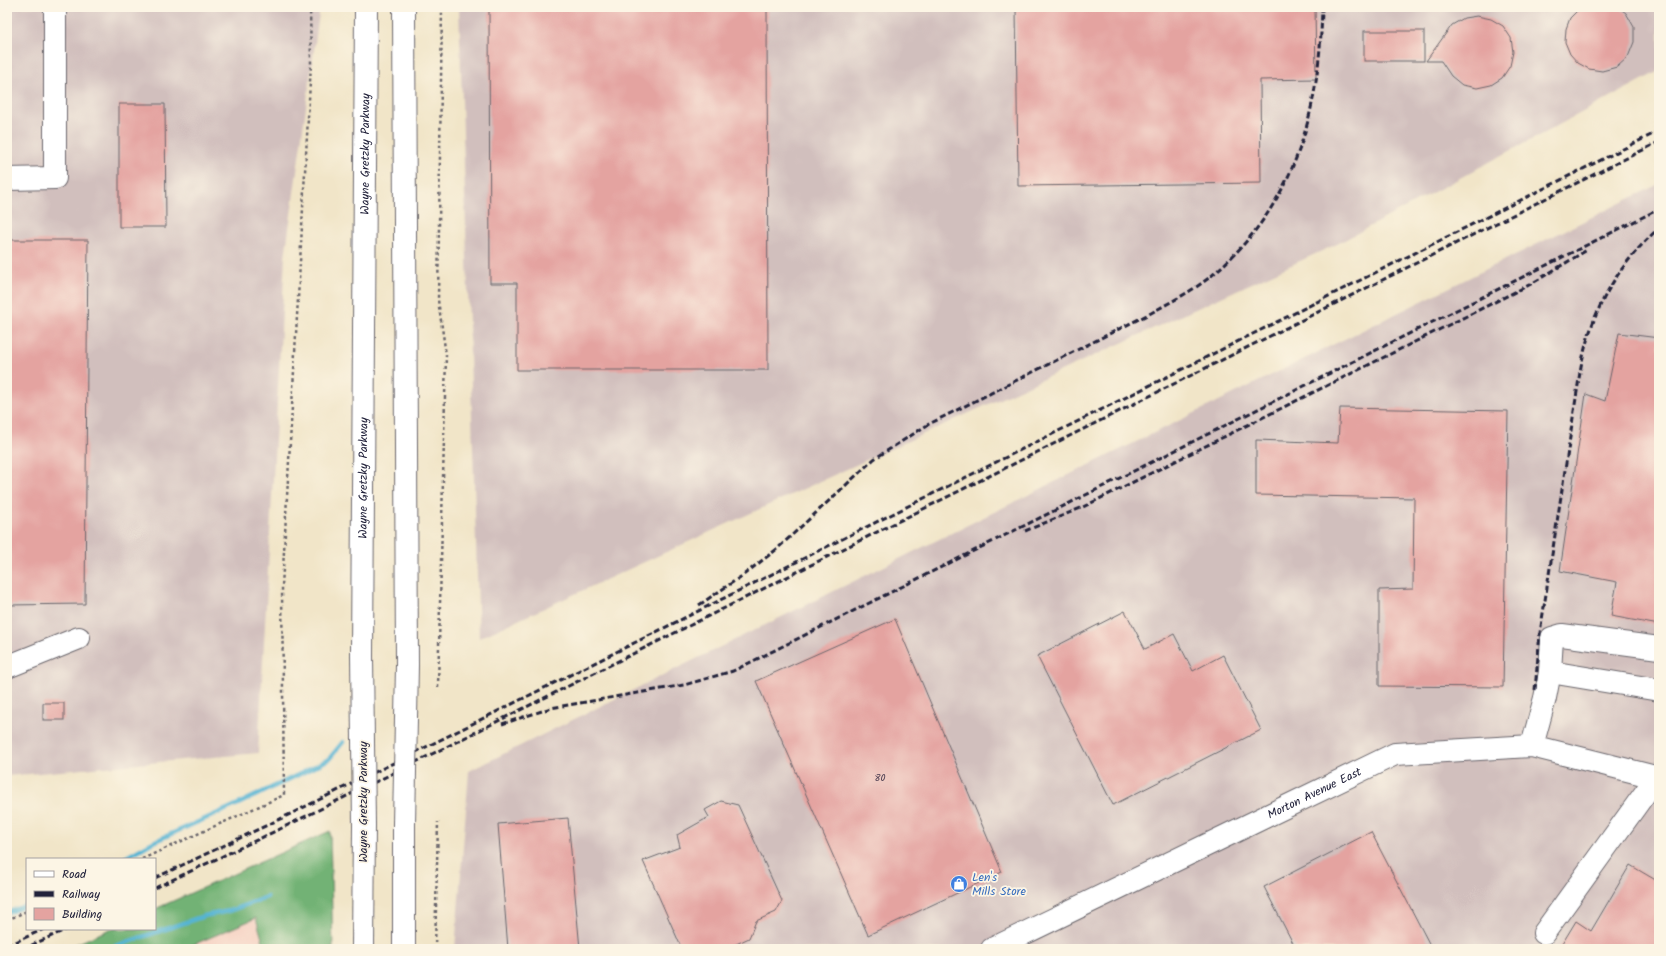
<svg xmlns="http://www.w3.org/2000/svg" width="1666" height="956" font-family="Kalam,sans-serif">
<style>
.built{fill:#f6d2c3}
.industrial{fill:#d1bfbd}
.forest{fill:#72b274;stroke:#4a6a58}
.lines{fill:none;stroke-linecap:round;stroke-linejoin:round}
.stream{stroke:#55b4d3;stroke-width:4.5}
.building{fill:#e4a3a0}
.minor-casing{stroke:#6a666c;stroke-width:24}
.major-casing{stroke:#6a666c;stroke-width:24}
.path{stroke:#6a666c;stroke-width:2.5;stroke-dasharray:3 3;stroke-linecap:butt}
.minor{stroke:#fff;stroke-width:22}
.major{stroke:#fff;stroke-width:22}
.rail{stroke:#22223b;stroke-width:3;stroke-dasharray:6 3;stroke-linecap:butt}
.major-bridge-casing{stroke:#6a666c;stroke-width:24;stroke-linecap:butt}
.major-bridge{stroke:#fff;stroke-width:22}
.labels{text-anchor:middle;stroke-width:3.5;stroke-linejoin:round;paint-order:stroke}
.number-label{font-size:10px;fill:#524254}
.street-label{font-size:12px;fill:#22223b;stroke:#fcf5e5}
.shop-label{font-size:12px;fill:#366cbe;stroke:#fcf5e5;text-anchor:start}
</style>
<rect width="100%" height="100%" fill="#fcf5e5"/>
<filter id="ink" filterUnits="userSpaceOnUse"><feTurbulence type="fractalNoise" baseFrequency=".025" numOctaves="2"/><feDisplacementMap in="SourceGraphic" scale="8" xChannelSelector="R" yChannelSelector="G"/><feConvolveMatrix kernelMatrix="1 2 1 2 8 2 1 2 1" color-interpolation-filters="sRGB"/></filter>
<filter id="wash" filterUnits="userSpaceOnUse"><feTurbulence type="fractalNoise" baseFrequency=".012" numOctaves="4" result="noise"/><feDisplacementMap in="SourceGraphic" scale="16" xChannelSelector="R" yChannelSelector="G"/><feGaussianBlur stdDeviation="0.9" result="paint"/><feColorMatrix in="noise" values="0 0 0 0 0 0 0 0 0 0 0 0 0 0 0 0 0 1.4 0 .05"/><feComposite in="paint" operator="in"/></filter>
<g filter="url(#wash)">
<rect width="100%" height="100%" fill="#f1e5c8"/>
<polygon class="built" points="257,917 265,949 183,949"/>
<g class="industrial">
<polygon points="7,7 320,7 285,257 258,753 7,776"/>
<polygon points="459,7 1659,7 1659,71 1337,244 479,638"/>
<polygon points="1659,184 1659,949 455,949 469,771"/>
</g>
<polygon class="forest" points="330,831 333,949 265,949 256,918 183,949 65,949 110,929 155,929 155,909"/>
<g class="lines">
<g class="stream">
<polyline points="123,859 153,842 234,806 306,771 329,759 343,742"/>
<polyline points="7,913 27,905"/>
<polyline points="107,949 204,916 229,911 267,897"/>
</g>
</g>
<g id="blocks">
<g class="building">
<polygon points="489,7 767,7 768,370 517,370 517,283 490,283"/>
<polygon points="1016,7 1315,7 1316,79 1260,80 1261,183 1018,186"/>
<polygon points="1581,7 1618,7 1626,13 1634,27 1634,42 1628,57 1617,67 1602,71 1589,69 1578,63 1570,54 1565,42 1566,29 1570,18"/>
<polygon points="1477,16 1491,19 1503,26 1511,38 1513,52 1510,66 1502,78 1491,85 1477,88 1462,85 1451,76 1441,61 1426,61 1452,25 1464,18"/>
<rect x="1364" y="31" width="60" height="30"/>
<polygon points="119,104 165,104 166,227 119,227"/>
<polygon points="7,240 88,240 85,604 7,605"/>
<polygon points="1619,333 1659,338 1659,625 1611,616 1617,582 1560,571 1586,394 1605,401"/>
<polygon points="1340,408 1508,411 1503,687 1379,686 1379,590 1413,589 1414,498 1256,495 1256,440 1338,443"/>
<polygon points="1125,611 1145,649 1174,634 1193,671 1223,655 1261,730 1113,805 1037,656"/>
<polygon points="895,619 1002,872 868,935 756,681"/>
<rect x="43" y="703" width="21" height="17"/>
<polygon points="721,801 738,805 782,901 776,912 756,921 749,938 732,946 733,949 682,949 643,861 680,847 677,835 709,817 705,810"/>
<polygon points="568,818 580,949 508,949 498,824"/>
<polygon points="1371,832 1432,949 1296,949 1264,887"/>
<polygon points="1630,865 1659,882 1659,949 1559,949 1576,921 1591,931"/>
</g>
</g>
</g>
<g filter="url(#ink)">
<use href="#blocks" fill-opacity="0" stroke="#6a666c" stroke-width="1"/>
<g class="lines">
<g class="minor-casing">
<g id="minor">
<polyline points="7,179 55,178 55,7"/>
<polyline points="7,667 79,638"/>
<polyline points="1550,672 1552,638 1562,635 1659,648"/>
<polyline points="1532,746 1545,698 1550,672 1659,690"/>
<polyline points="1544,933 1656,778"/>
<path id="s1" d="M992,949L1395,754L1532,746L1659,778"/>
</g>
</g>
<g class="major-casing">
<g id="major">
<polyline points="404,7 407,665"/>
<path id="s2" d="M362,656L366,7"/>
<polyline points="404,825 404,949"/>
<polyline points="363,949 364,825"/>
</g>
</g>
<g class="path">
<polyline points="438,687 446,355 438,300 442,7"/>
<polyline points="142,859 284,795 282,587 311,64 310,7"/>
<polyline points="7,920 27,911"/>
<polyline points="435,949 438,822"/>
</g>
<use href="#minor" class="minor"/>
<use href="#major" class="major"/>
<g class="rail">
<polyline points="1025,531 1081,508 1531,284 1587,250"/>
<path d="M699,605L742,576L777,549L874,459L929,424L1151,313C1174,300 1199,288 1218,270C1297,200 1320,109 1322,7"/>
<path d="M1535,690L1540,633L1580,372C1590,313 1615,268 1659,228"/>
<polyline points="502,724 551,708 684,685 733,671 1659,209"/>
<polyline points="155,878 278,820 432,744 1659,131"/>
<polyline points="155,888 282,828 432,754 1659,142"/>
<polyline points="7,946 44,929"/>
<polyline points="23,949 67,929"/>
</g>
<g class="major-bridge-casing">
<g id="major-bridge">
<polyline points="362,656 364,825"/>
<polyline points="404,825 407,665"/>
</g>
</g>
<use href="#major-bridge" class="major-bridge"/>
</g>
</g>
<defs>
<g id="shop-disc" transform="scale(0.9)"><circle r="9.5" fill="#3f7fe0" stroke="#fcf5e5"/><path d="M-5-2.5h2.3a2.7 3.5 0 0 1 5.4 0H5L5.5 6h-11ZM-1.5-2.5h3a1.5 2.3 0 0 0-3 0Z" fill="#fff"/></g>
</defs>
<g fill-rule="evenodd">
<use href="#shop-disc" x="959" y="884"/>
</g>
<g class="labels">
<g class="number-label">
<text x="880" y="781">80</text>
</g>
<g class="street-label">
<text dy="4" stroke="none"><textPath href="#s2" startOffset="502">Wayne Gretzky Parkway</textPath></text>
<text dy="4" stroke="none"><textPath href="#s2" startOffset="178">Wayne Gretzky Parkway</textPath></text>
<text dy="4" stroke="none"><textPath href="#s1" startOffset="358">Morton Avenue East</textPath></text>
<text transform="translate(363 802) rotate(-90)" y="4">Wayne Gretzky Parkway</text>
</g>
<g class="shop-label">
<text x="972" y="881">Len's<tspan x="972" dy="14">Mills Store</tspan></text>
</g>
</g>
<rect width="1666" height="956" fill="none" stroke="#fcf5e5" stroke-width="24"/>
<rect x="26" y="858" width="130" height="72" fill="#fcf5e5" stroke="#a5a1a1"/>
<rect x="34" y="871" width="20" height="6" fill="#ffffff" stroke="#a5a1a1"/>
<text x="62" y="878" font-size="12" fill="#22223b">Road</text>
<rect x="34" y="891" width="20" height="6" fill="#22223b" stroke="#a5a1a1"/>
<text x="62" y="898" font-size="12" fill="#22223b">Railway</text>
<rect x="34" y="908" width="20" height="12" fill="#e4a3a0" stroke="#a5a1a1"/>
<text x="62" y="918" font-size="12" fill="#22223b">Building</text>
</svg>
